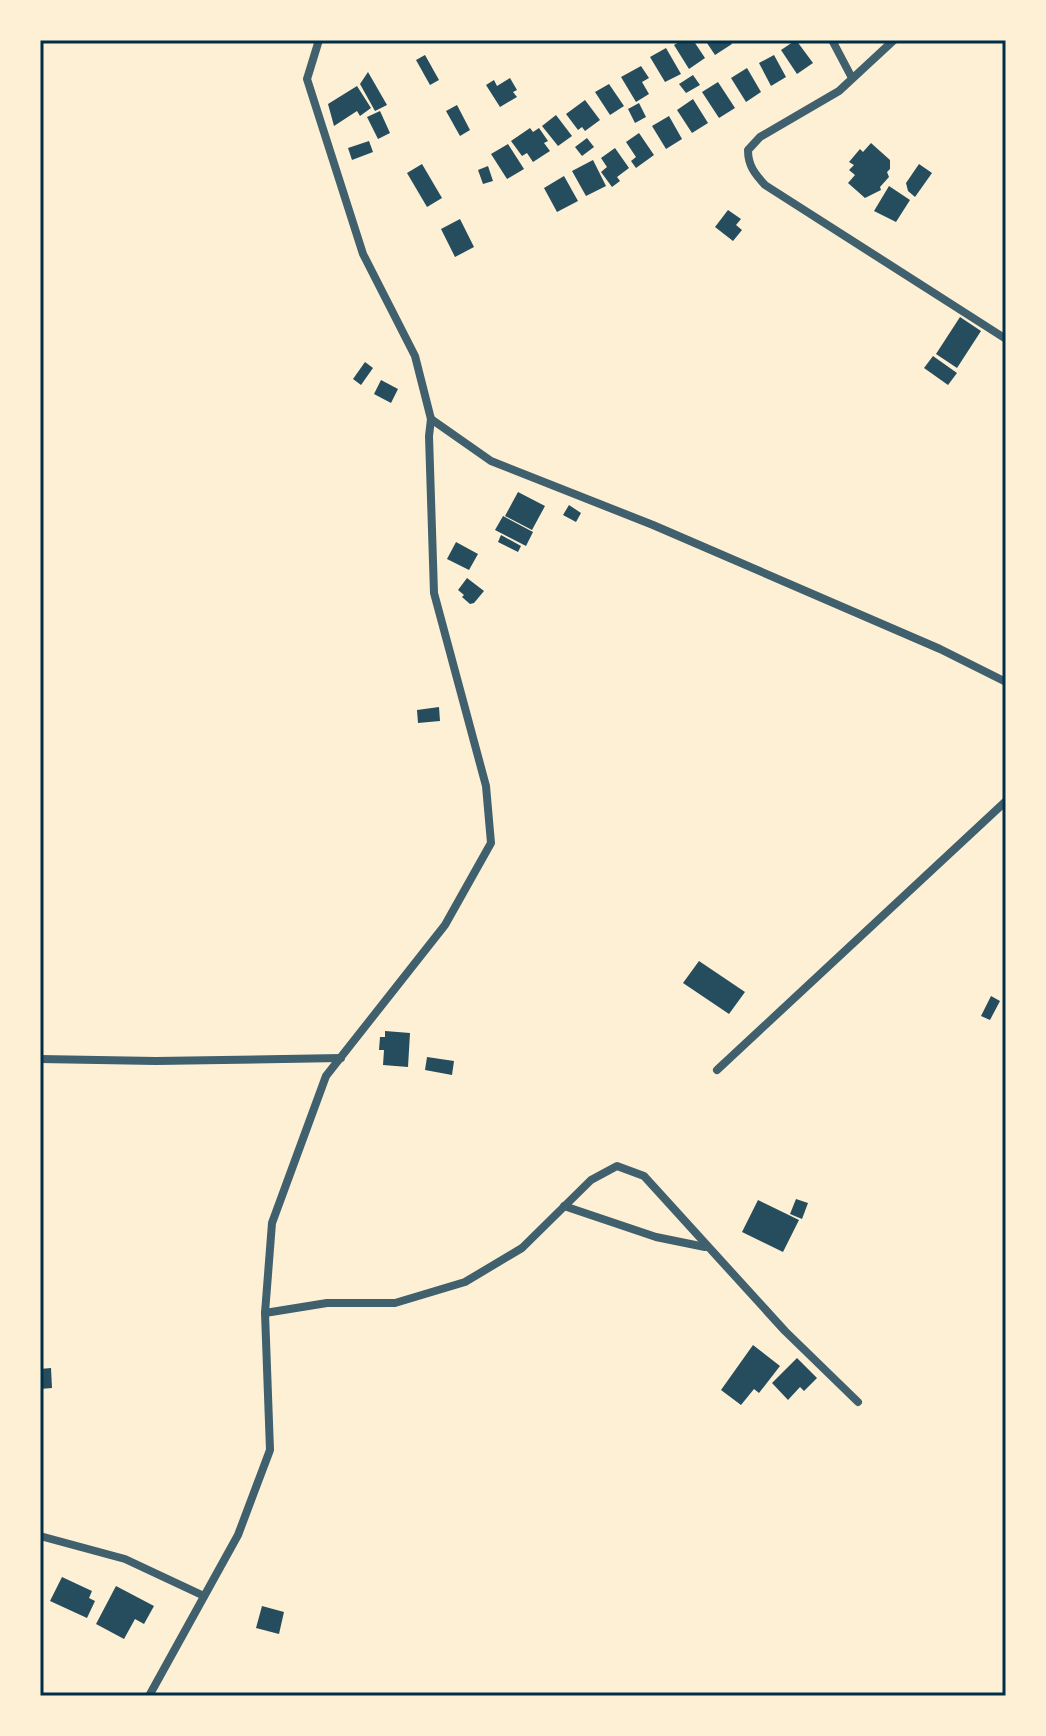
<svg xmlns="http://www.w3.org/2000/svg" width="1046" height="1736" font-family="'Roboto Serif',serif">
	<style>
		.building { fill: #264d5e }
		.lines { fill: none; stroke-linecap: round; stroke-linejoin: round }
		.minor { stroke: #3f606c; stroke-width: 8 }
		.neatline { fill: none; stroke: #003049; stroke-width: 3 }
	</style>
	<rect width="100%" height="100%" fill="#fdf0d5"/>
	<g class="building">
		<path d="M682,40H693L705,58L689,69L674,45Z"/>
		<path d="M705,40H729L732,44L715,55Z"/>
		<path d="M796,40L813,63L797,74L781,50Z"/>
		<path d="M666,48L681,74L665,82L650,57Z"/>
		<path d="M425,55L439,80L430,85L416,60Z"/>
		<path d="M774,55L786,77L771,86L759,63Z"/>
		<path d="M641,66L649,78L642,82L649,94L636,102L621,77Z"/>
		<path d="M747,68L761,92L746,102L731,78Z"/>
		<path d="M368,72L387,105L375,111L360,84Z"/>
		<path d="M693,75L700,85L686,93L679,84Z"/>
		<path d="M510,78L517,90L513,92L517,97L500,107L486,85L494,80L497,86Z"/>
		<path d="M718,82L735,108L719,118L702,92Z"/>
		<path d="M609,84L624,106L610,115L595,92Z"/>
		<path d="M357,86L371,108L360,116L357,111L334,126L328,104Z"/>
		<path d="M693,99L708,123L692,133L677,110Z"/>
		<path d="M585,100L600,120L585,131L582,127L578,130L566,114Z"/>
		<path d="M639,103L646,117L635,123L628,109Z"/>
		<path d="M457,105L470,130L460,136L446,111Z"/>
		<path d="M380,111L390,133L378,139L367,117Z"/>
		<path d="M556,115L572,136L558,146L542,126Z"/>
		<path d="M669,116L682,139L666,149L652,126Z"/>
		<path d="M530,128L533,132L539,128L548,141L544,143L550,151L533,162L527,153L522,156L511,141Z"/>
		<path d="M639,133L654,155L636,168L631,161L636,157L626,142Z"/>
		<path d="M587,138L594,147L582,156L575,147Z"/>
		<path d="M369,141L373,152L352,160L348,148Z"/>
		<path d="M871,143L890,160V169L887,172L889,177L880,187L881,190L865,198L848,183L855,175L849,170L854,165L849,162L860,149L863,152Z"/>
		<path d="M508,144L524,169L507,179L491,154Z"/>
		<path d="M615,148L629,168L617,177L620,181L612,187L601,172L607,167L601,158Z"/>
		<path d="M593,160L606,186L586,196L572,171Z"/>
		<path d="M422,164L442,198L427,207L407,173Z"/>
		<path d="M919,164L932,173L915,197L908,191L906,183Z"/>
		<path d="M488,166L493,181L483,184L478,170Z"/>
		<path d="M564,176L578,201L557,212L544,188Z"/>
		<path d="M889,186L910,200L896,222L874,211Z"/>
		<path d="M728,210L741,219L736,225L742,230L733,241L715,227Z"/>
		<path d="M460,219L474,247L455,257L441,229Z"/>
		<path d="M960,317L981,331L957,368L936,354Z"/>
		<path d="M933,356L957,373L948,385L924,368Z"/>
		<path d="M365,362L373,368L361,385L353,379Z"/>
		<path d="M381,380L398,389L391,403L374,394Z"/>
		<path d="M518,492L545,506L532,530L505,516Z"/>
		<path d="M569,505L581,513L576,522L563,515Z"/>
		<path d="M503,516L533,532L526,546L495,530Z"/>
		<path d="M501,535L521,546L518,552L498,542Z"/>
		<path d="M456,542L478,554L469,570L447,559Z"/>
		<path d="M467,578L484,591L474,603L470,604L462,597L464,595L458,590Z"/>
		<path d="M439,707L440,721L418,723L417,710Z"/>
		<path d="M699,961L745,992L729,1014L683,983Z"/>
		<path d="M991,996L1000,1001L990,1020L981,1016Z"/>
		<path d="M385,1031L410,1033L408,1067L383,1065L384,1050H379L380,1037H385Z"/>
		<path d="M427,1057L454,1061L452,1075L425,1070Z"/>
		<path d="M796,1199L808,1203L802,1219L790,1214Z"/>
		<path d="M758,1200L799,1220L783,1252L742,1232Z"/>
		<path d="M753,1345L780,1366L759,1393L754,1389L741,1405L721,1390Z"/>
		<path d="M797,1358L817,1378L804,1391L800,1387L788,1400L772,1383Z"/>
		<path d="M51,1368L52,1388L40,1389V1369Z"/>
		<path d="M62,1577L92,1591L89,1598L95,1601L87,1618L50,1601Z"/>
		<path d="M116,1586L154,1606L144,1624L135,1619L124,1639L96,1624Z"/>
		<path d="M262,1606L284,1612L279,1634L256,1628Z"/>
	</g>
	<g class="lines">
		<g class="minor">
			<path d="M832,40L852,78"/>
			<path d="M894,40L839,91L760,137L748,150C748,165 754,173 765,185L1006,339"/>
			<path d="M431,419L491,461L653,525L940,649L1006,682"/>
			<path d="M40,1059L156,1061L341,1058"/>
			<path d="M717,1070L1006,801"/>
			<path d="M564,1206L656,1237L705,1247"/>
			<path d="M265,1313L327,1303H395L465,1282L522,1248L591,1180L617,1166L644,1176L785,1331L858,1402"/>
			<path d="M40,1536L125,1559L204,1596"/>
			<path d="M149,1696L238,1535L270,1450L265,1313L272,1223L326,1076L445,925L491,843L486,786L434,593L429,436L431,419L415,356L363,254L307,79L319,40"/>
		</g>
	</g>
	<rect width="1046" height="1736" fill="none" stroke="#fdf0d5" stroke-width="84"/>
	<rect x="42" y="42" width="962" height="1652" class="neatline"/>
</svg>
